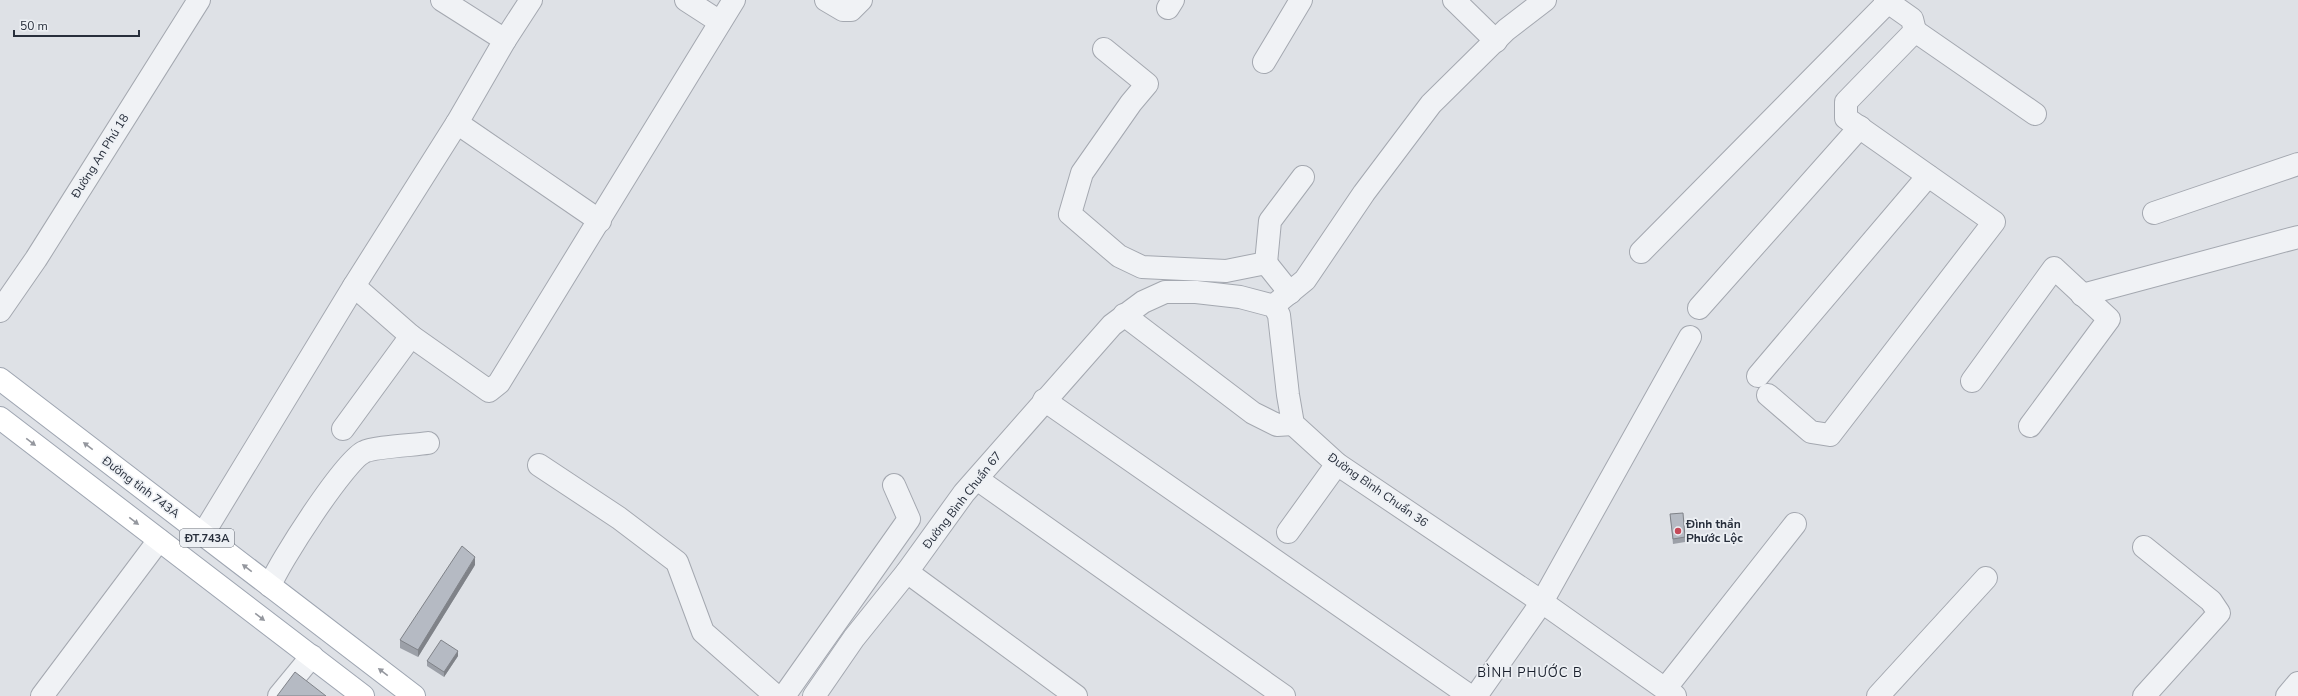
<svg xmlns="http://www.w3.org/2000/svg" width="2298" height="696" font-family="'Nunito Sans',sans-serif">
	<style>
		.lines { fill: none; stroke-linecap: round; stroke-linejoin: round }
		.minor-casing { stroke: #a4a8b0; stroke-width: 24 }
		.major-casing { stroke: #9ea5b1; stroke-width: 24 }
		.minor { stroke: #f0f2f5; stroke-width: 22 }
		.major { stroke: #fff; stroke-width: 22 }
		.wall { fill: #9ca0a8 }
		.shaded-wall { fill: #7f8288 }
		.building { fill: #b5bac3; stroke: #7f8288 }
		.oneway { fill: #94979e }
		.poi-dot { fill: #c54a59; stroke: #edf0f4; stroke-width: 1.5 }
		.labels { text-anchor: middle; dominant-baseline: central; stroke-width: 3.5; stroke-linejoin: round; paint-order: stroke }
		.shield { fill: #edf0f4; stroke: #636973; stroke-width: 1 }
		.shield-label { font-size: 11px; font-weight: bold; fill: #282f3c }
		.street-label { font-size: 12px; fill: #282f3c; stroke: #edf0f4 }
		.poi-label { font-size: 12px; font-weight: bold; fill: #282f3c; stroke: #edf0f4; text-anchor: start }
		.neighbourhood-label { font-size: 13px; letter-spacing: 1px; fill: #1a202d; stroke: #edf0f4 }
	</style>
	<rect width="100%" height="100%" fill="#dee1e6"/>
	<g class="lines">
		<defs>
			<g id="minor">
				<path d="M442,0L505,40"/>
				<path d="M686,0L720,22"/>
				<path d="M826,0L843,10H851L861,0"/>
				<path d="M1454,0L1496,41"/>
				<path d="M1168,8L1173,0"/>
				<path d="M1915,31L2035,114"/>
				<path d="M1104,49L1147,84L1131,103L1082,173L1070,214L1119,256L1142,267L1226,271L1266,263L1290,293"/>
				<path d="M1264,62L1301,0"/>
				<path d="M457,123L600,221"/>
				<path d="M2154,213L2298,164"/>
				<path d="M1641,252L1888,2"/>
				<path d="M1266,263L1270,221L1303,177"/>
				<path d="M354,286L411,336L489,391L499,383L734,0"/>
				<path d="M2082,295L2298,237"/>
				<path d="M1278,302L1305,280L1364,193L1431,104L1506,30L1545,0"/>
				<path d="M1699,308L1860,127"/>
				<path d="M0,311L36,259L199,0"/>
				<path d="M1124,315L1253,413L1277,425L1293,424"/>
				<path d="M1758,376L1928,176"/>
				<path d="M1972,381L2054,268L2109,319L2030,426"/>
				<path d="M1768,395L1811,432L1830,435L1994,222L1846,118V102L1915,31L1912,19L1885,0"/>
				<path d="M1044,400L1470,696"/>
				<path d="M343,429L411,336"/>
				<path d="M539,465L619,518L677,562L703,632L776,696"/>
				<path d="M977,479L1284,696"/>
				<path d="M1288,532L1337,464"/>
				<path d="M203,534L354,286L457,123L505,40L531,0"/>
				<path d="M2144,547L2211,601L2219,613L2144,696"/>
				<path d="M907,572L1076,696"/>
				<path d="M270,586C278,564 345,460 364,452C373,447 415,445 428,443"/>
				<path d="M1665,689L1795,524"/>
				<path d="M42,696L159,540"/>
				<path d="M279,696L312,656"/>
				<path d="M784,696L909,519L894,485"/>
				<path d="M814,696L854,638L907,572L964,493L1112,325L1143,302L1165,292H1196L1240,297L1274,306L1279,315L1288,395L1293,424L1337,464L1542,602L1675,696"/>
				<path d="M1476,696L1542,602L1690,337"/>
				<path d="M1878,696L1986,578"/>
				<path d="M2287,696L2298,683"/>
			</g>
			<g id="major">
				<path d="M0,379L414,696"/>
				<path d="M0,418L363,696"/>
			</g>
		</defs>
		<use href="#minor" class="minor-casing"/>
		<use href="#major" class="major-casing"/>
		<use href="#minor" class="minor"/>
		<use href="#major" class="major"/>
	</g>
	<g class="wall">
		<path d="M1670,514L1685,537V542L1673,544Z"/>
		<path d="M475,565L418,657L400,648V640Z"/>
		<path d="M458,656L444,677L427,666V661Z"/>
	</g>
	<g class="shaded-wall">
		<path d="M475,557V565L418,657V650Z"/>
		<path d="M458,651V656L444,677V672Z"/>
	</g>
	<g class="building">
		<path d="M1683,513L1685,537L1673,539L1670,514Z"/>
		<path d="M462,546L475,557L418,650L400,640Z"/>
		<path d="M441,640L458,651L444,672L427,661Z"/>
		<path d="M295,672L326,696H277Z"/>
	</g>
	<defs><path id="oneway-solid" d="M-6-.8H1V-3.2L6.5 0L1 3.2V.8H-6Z"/></defs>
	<g class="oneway">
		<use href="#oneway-solid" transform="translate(31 442) rotate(37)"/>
		<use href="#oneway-solid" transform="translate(88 446) rotate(-143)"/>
		<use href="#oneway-solid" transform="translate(134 521) rotate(37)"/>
		<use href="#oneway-solid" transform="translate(247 568) rotate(-143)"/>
		<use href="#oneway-solid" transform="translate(260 617) rotate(37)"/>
		<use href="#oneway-solid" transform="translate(383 672) rotate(-143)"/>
	</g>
	<circle class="poi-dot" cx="1678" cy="531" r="4"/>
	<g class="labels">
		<rect class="shield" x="180" y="529" width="54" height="18" rx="3"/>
		<g class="shield-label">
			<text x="207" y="538">ĐT.743A</text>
		</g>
		<g class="street-label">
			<text transform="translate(100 156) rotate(-58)">Đường An Phú 18</text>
			<text transform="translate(141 487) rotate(37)">Đường tỉnh 743A</text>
			<text transform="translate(1378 490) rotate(35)">Đường Bình Chuẩn 36</text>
			<text transform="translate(962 500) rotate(-52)">Đường Bình Chuẩn 67</text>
		</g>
		<g class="poi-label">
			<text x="1686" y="524">Đình thần<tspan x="1686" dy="14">Phước Lộc</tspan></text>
		</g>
		<g class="neighbourhood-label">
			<text x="1530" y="673">BÌNH PHƯỚC B</text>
		</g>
	</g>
	<path d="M14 30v6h125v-6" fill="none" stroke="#282f3c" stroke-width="2"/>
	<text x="20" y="30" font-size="12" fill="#282f3c" stroke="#edf0f4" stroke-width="3" paint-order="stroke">50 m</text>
</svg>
